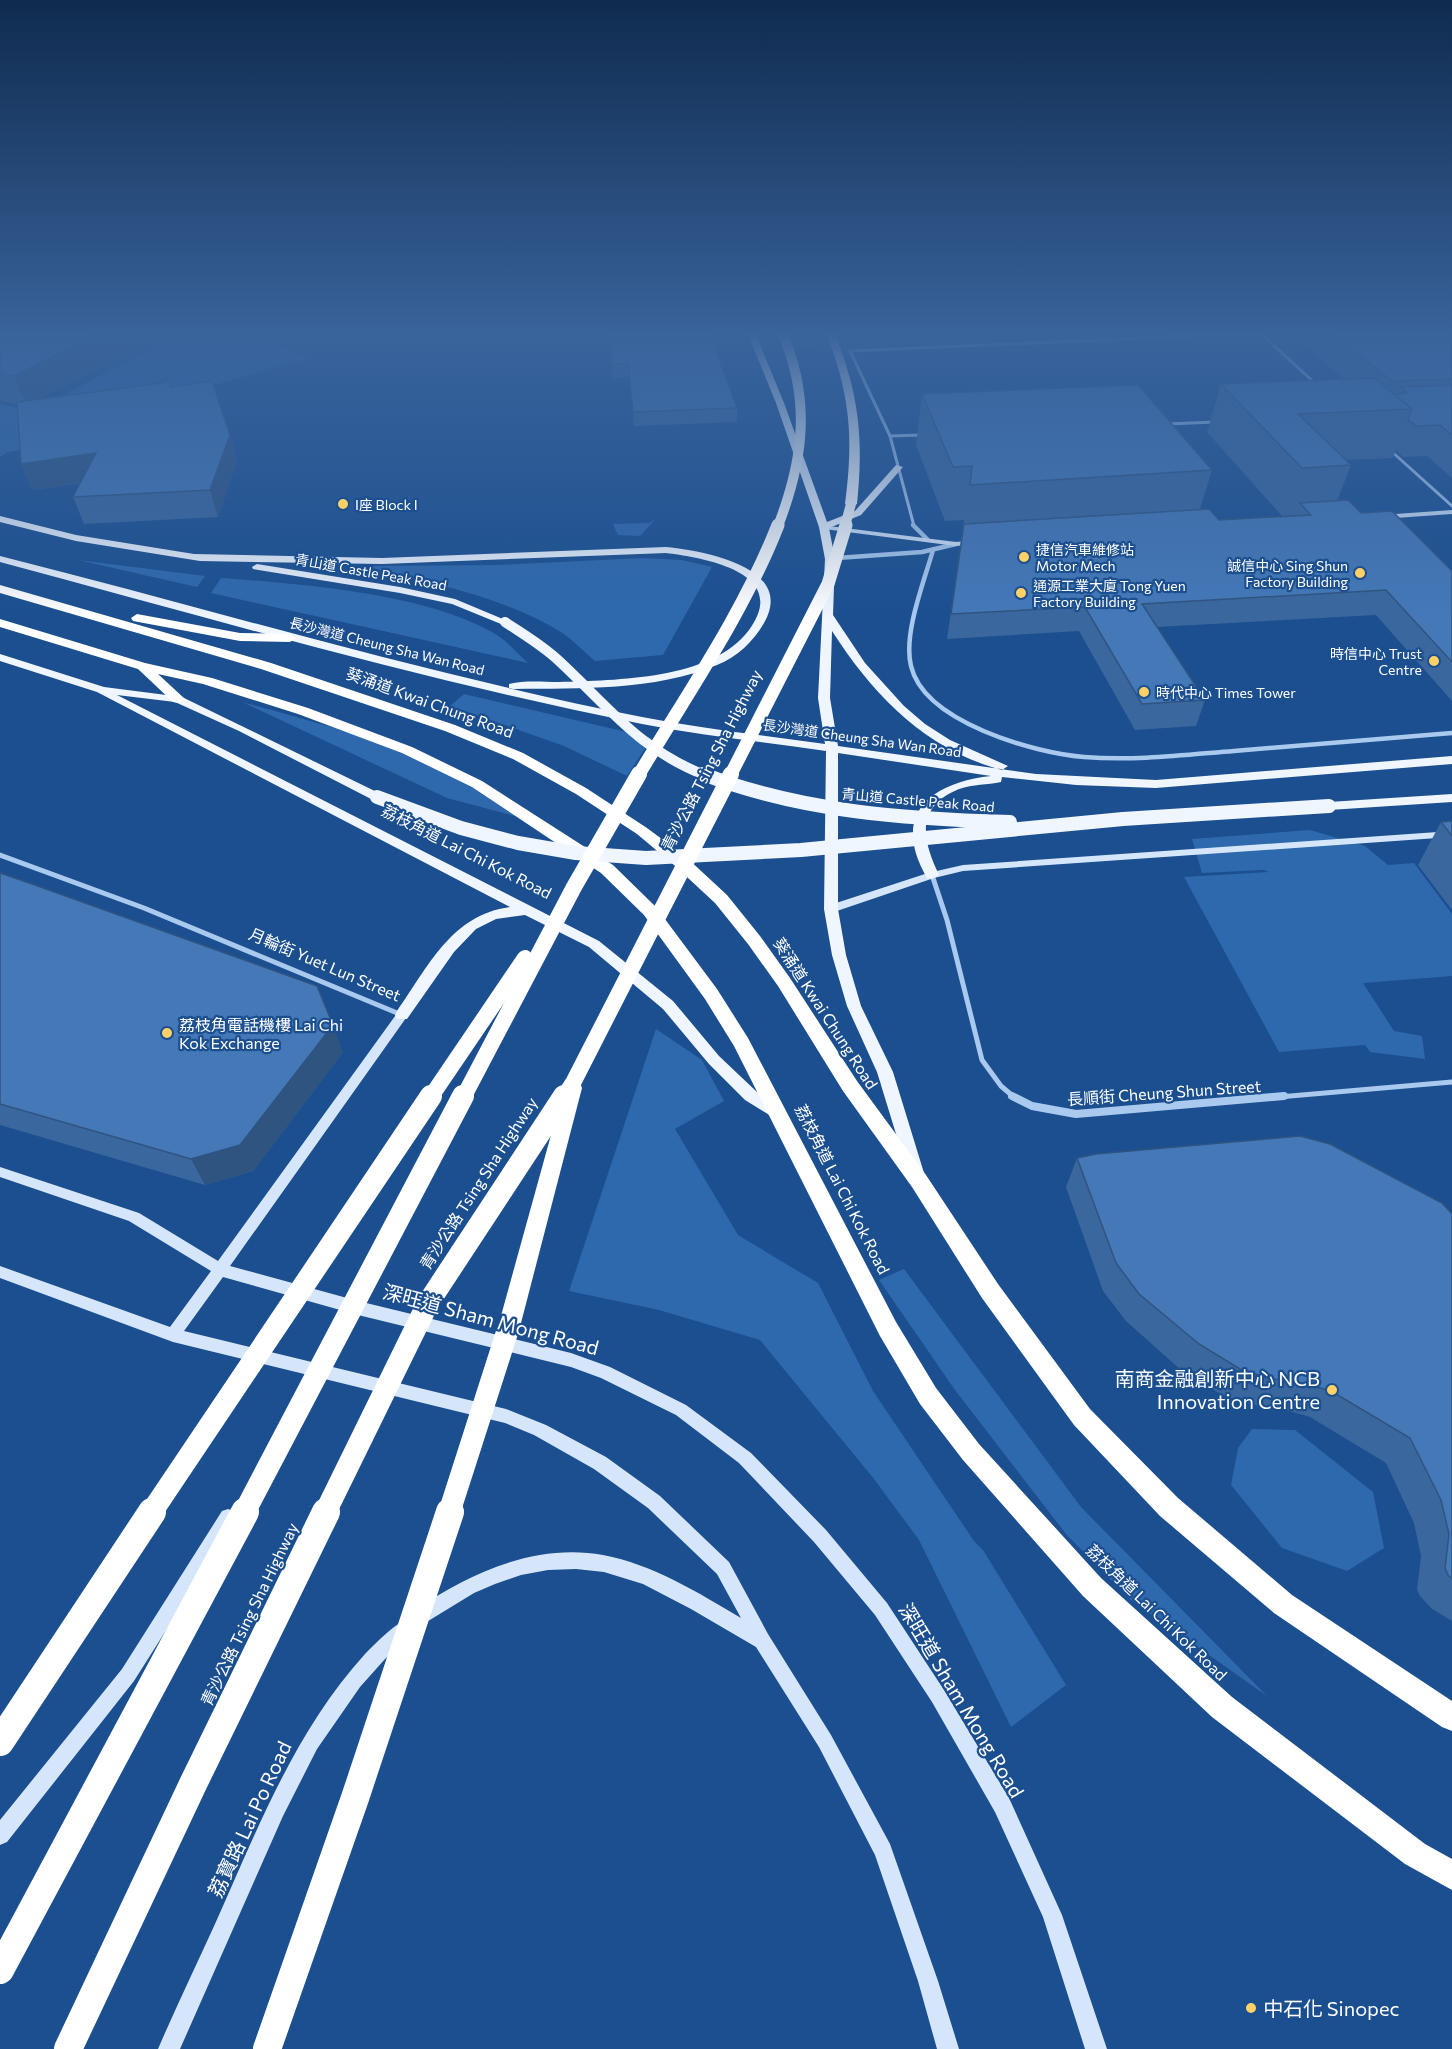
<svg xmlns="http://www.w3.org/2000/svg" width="1452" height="2049" font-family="Commissioner,'Noto Sans TC',sans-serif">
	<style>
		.green { fill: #2e69ad }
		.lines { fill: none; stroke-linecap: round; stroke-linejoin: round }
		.street-far3 { stroke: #a9c9ee; stroke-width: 3 }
		.street-far2 { stroke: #a9c9ee; stroke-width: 4.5 }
		.street-far1 { stroke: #a9c9ee; stroke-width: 5 }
		.street { stroke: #a9c9ee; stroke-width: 8 }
		.secondary { fill: #d6e6fa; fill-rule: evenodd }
		.primary { fill: #f0f6ff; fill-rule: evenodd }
		.highway { fill: #fff; fill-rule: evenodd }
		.primary-bridge-far1 { stroke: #f0f6ff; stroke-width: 10 }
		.primary-bridge { stroke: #f0f6ff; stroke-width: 14 }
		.highway-bridge-far4 { stroke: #fff; stroke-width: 10 }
		.highway-bridge-far3 { stroke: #fff; stroke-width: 13 }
		.highway-bridge-far2 { stroke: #fff; stroke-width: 16 }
		.highway-bridge-far1 { stroke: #fff; stroke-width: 22 }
		.highway-bridge { stroke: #fff; stroke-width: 28 }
		.wall { fill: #3a679d }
		.shaded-wall { fill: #305480 }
		.building { fill: #4478b7; stroke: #305480; stroke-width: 1.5 }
		.poi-dot { fill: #ffd166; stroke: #1b4f8f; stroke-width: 2 }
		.labels { text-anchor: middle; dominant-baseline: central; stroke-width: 4.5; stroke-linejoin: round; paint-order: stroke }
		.far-poi-label { font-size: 14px; fill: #fff; stroke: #1b4f8f; text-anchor: start }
		.far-street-label { font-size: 14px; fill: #fff; stroke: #1b4f8f }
		.street-label { font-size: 16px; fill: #fff; stroke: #1b4f8f }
		.poi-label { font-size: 16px; fill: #fff; stroke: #1b4f8f; text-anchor: start }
		.near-street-label { font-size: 20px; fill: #fff; stroke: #1b4f8f }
		.near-poi-label { font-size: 20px; fill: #fff; stroke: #1b4f8f; text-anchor: end }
	</style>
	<rect width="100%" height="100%" fill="#1b4f8f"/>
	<g class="green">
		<path d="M181,332H342L282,337L268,333L260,337L308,358L184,394L125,399L186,369L105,405L72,440L8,452L0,457V404L26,409L51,402Z"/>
		<path d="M785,332H844L861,343L799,346Z"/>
		<path d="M655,520L640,536L618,535L613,524L649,523Z"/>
		<path d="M643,558L682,560L712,567L663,655L595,661C585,653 575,642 564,634C501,595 435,585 365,566L498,565Z"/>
		<path d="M78,560L205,576L197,587Z"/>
		<path d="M221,578C301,584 428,593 497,635C508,642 518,654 528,663L211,593Z"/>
		<path d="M464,694L652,738L627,776L564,746L450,706Z"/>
		<path d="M242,702C300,718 358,733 413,756C453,773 490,796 526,819L447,798Z"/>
		<path d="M1310,830L1365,846L1388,865L1414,863L1452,914V976L1363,983L1394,1031L1422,1036L1425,1059L1370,1052L1365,1045L1279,1052L1184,877L1269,872L1264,870L1202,873L1192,839Z"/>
		<path d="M656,1029L702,1060L724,1101L675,1129L738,1235L818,1283L873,1391L974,1541L983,1550L1066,1685L1011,1727L919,1540L874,1479L760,1340L659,1310L569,1291Z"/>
		<path d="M904,1269L1081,1507L1267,1696L1131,1600L1066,1534L955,1390L879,1280Z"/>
		<path d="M1252,1429L1295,1430L1373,1492L1384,1548L1347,1571L1282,1548L1231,1485L1238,1448Z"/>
	</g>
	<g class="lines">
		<g class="street-far3">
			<path d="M1260,333L1317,385"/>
			<path d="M1166,424L1216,422"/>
			<path d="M890,436L922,435"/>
			<path d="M1390,450L1452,506"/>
			<path d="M914,526L890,436L850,351L1281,332"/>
		</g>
		<g class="street-far2">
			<path d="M913,525L927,539"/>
			<path d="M933,550C924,582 903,634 911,666C924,722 1034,753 1084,757C1134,761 1184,755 1234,751C1307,745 1379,739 1452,733"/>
			<path d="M837,558L922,552L956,544"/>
		</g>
		<g class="street-far1">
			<path d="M0,855L144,908L402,1015"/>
			<path d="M932,875L947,920L982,1060L1001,1086L1015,1098"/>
			<path d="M1267,1098L1452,1082"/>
		</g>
		<path class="street" d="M1012,1096L1032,1106L1076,1114L1284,1096"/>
		<g class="secondary">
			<path d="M1452,510V514L1381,519L1377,517L1381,515Z"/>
			<path d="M821,525L956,542L977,540L981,542L977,544L956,546L824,529L820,527Z"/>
			<path d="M1452,831V837L963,871L934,878L831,913L826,909L827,906L928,873L963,865Z"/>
			<path d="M402,1011L406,1012L408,1015L406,1018L230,1266L358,1301L571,1353L610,1367L686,1405L751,1453L826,1530L887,1603L944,1690L1009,1798L1062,1915L1107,2049H1085L1043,1917L995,1812L932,1702L875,1615L814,1542L739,1463L676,1415L601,1378L571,1367L358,1315L223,1277L184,1331L506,1409L546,1425L606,1457L660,1496L729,1562L768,1634L831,1735L890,1844L938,1981L959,2049H937L918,1981L875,1855L819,1747L756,1647L691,1609L643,1584L604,1572L576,1569L548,1570L521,1575L495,1584L474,1593L420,1626L414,1623L411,1617L414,1611C469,1573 535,1543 603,1555C652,1564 699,1593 741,1618L717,1574L648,1508L594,1469L534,1435L505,1423L173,1342L0,1278V1266L170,1327L211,1271L129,1221L0,1177V1167L139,1213L218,1261L398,1012Z"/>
			<path d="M228,1509L234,1511L236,1517L234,1523L134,1681L7,1842L0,1845V1820L122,1669L222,1511Z"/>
			<path d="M407,1619L413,1622L416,1628L413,1634L385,1659L360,1687L317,1749L283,1816L180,2049H158C176,2007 196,1966 215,1924C257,1830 295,1731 365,1654C377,1642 392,1626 407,1619Z"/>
		</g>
		<g class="primary">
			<path d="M747,332H755L784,403L827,522L855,511L896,465L903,467L861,515L829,528L835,559L833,615L865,663L904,706L925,724L950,740L1008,766L1002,770C926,750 873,695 832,631L830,698L838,746L1036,774L1156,780L1452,756V764L1156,788L1076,785L1002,777L1001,782C987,785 973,784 959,789C915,807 922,839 939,875L932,879L927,878C891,816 928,783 991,776L838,753V909L846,955L861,1006L893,1072L924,1173L922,1178L916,1180L910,1178L908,1173L877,1072L847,1006L832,955L824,909L826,751C765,742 703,736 642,724C425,681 213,619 0,562V556C214,610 425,674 642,717C702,729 764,735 825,744L818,698L825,559L819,527L776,403Z"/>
			<path d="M0,516L76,535L194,554L382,558L666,547C704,551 796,567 764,623C753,642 737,657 717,665C654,691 580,688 513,689L509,688V684C525,680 543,682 559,682C616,680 712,680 749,630C791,573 706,558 666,553L382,564L200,561L76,541L0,522Z"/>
			<path d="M257,564L400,587L455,599L510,622L505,625L501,624L452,604L400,593L253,569L252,567Z"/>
			<path d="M0,654L104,687L182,697L381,794L383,797L381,800H373L239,731L175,702L117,695L599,941L673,1001L719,1056L757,1092L783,1108L785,1112L783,1116L777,1118L771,1116L745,1100L709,1064L663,1009L589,947L525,915L496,919L476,929L454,952L407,1019H397L395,1015L397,1011C428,967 451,915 510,907L97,692L0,661Z"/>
			<path d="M1452,794V802L1329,810L1323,806L1329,802Z"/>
		</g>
		<g class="highway">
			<path d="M826,332H834C859,392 864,440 857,504L851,507L845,504C854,437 850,395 826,332Z"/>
			<path d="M0,585L271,663L455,725L523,753L586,788L647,828L686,857L727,895L760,936L790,978L857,1081L926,1175L998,1284L1090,1409L1178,1498L1292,1595L1452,1701V1731L1442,1727L1274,1613L1160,1516L1074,1425L982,1298L912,1187L843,1091L778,986L748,944L715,903L674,865L637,834L576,794L513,759L445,731L261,669L0,593Z"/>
			<path d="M137,614L240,633L290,634L296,638L290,642L240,641L133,621L131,618Z"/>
			<path d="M0,619L145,663L212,678L308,708L412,747L482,781L613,865L656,907L717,989L748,1038L896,1322L936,1388L979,1444L1101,1578L1232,1697L1425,1844L1452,1859V1890L1405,1864L1212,1717L1083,1596L963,1460L920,1404L880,1336L734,1046L705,999L644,915L601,873L472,787L402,753L298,714L203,684L158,674L185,699L178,703L173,702L138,669L0,627Z"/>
			<path d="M573,1081L580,1083L582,1088L521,1323L518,1330L510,1333L502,1330L499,1323L564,1088L566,1083Z"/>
		</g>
		<path class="primary-bridge-far1" d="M505,622C523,634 542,645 558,660C609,707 639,750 707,776"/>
		<g class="primary-bridge">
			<path d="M703,774C802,812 905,819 1010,822"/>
			<path d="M377,797L461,828L518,843L576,853L646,858L801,850L1123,819L1329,806"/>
		</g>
		<g class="highway-bridge-far4">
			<path d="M778,526C804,459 811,399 782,332"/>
			<path d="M845,526L851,504"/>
		</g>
		<g class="highway-bridge-far3">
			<path d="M638,776C687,694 743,614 778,525"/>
			<path d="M730,776L828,584L846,525"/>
		</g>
		<g class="highway-bridge-far2">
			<path d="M430,1098L525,958"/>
			<path d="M463,1098L574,887L639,774"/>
			<path d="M563,1098L574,1081L731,774"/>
		</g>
		<g class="highway-bridge-far1">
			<path d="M151,1513L431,1096"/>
			<path d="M244,1513L463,1096"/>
			<path d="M325,1513L428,1303L564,1096"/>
			<path d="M449,1513L510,1323"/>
		</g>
		<g class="highway-bridge">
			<path d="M0,1742L152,1512"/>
			<path d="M0,1970L245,1512"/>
			<path d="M68,2049L193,1784L326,1512"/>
			<path d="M267,2049L355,1798L450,1512"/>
		</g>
	</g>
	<g class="wall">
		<path d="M0,332L40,399L171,387L230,435L237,460L218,517L84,524L73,497L81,483L32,490L21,464L17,404L0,401Z"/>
		<path d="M607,332H709L737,408V422L634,426L629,377L613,378Z"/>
		<path d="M1304,332H1452V478L1427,456L1403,457L1396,450L1393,458L1345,460L1351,465L1337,501L1361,513L1452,571V701L1376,615L1157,627L1205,700L1196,726L1135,730L1079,631L947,639L964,520L945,521L916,445L922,394L1212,470L1200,509L1219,520L1283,517L1207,432L1221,384L1344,379L1301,341Z"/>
		<path d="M1452,821V910L1418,865L1441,822Z"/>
		<path d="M0,873L343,1052L253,1171L205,1185L0,1125Z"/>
		<path d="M1077,1158L1452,1214V1621L1432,1609L1420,1596L1417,1590L1421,1556L1414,1523L1386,1463L1310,1417L1289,1411L1249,1404L1222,1395L1182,1371L1126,1321L1103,1291L1066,1187Z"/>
	</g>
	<g class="shaded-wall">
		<path d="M101,332H166L26,406L14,376Z"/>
		<path d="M230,435L237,460L218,517L210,490Z"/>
		<path d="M96,453L105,479L32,490L21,464Z"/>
		<path d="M333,1025L343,1052L253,1171L205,1185L191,1159Z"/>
	</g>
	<g class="building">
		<path d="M0,332H101L14,376L0,373Z"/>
		<path d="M608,332H709L737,408L633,412L628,364H612Z"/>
		<path d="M1333,332H1452V379L1392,381Z"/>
		<path d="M1374,378L1412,409L1298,414L1351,465L1302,468L1221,384Z"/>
		<path d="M212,381L230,435L210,490L73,497L96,453L21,464L17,402L169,382L171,387Z"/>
		<path d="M1138,385L1212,470L970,485L972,466L953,467L922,394Z"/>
		<path d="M1452,385V435L1440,425L1416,426L1408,419L1412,409L1394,394L1407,393L1401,387Z"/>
		<path d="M1348,500L1361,513L1392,511L1452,571V662L1386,590L1142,604L1205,700L1142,704L1085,607L951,614L964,524L1209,509L1219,520L1311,515L1300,503Z"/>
		<path d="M1452,821V836L1441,822Z"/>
		<path d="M0,873L32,884L317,986L333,1025L240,1145L191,1159L0,1104Z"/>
		<path d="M1300,1136L1330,1144L1442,1203L1452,1214V1579L1448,1575L1445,1568L1449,1534L1441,1500L1410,1438L1331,1391L1310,1385L1268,1378L1240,1369L1199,1344L1139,1294L1116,1263L1077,1158L1096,1154Z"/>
	</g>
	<linearGradient id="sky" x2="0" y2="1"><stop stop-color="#0f2b4f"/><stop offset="0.54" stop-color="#39639b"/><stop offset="1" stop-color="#39639b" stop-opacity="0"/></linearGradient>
	<rect width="1452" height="619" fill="url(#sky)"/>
	<g class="poi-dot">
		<circle cx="343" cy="504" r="6"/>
		<circle cx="1024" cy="557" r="6"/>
		<circle cx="1360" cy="573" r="6"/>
		<circle cx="1021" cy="593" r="6"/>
		<circle cx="1434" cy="661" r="6"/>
		<circle cx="1144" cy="692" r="6"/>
		<circle cx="167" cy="1033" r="6"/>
		<circle cx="1332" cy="1390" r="6"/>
		<circle cx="1251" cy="2008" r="6"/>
	</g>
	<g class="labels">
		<g class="far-poi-label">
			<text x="355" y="504">I座 Block I</text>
			<text x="1036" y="549">捷信汽車維修站<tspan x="1036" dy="16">Motor Mech</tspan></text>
			<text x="1348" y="565" text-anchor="end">誠信中心 Sing Shun<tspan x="1348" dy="16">Factory Building</tspan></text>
			<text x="1033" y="585">通源工業大廈 Tong Yuen<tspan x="1033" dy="16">Factory Building</tspan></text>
			<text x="1422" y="653" text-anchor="end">時信中心 Trust<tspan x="1422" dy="16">Centre</tspan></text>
			<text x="1156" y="692">時代中心 Times Tower</text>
		</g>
		<g class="far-street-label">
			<text transform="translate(371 572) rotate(10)">青山道 Castle Peak Road</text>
			<text transform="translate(387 646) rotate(14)">長沙灣道 Cheung Sha Wan Road</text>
			<text transform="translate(862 738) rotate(8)">長沙灣道 Cheung Sha Wan Road</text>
			<text transform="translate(918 800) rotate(5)">青山道 Castle Peak Road</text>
		</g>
		<g class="street-label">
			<text transform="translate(430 702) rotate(20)">葵涌道 Kwai Chung Road</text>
			<text transform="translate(711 760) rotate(-63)">青沙公路 Tsing Sha Highway</text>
			<text transform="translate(467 851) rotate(27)">荔枝角道 Lai Chi Kok Road</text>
			<text transform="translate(325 964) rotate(23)">月輪街 Yuet Lun Street</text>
			<text transform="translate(826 1013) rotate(57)">葵涌道 Kwai Chung Road</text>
			<text transform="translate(1164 1092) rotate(-4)">長順街 Cheung Shun Street</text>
			<text transform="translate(478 1183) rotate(-57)">青沙公路 Tsing Sha Highway</text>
			<text transform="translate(843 1189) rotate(63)">荔枝角道 Lai Chi Kok Road</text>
			<text transform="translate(1157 1612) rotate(44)">荔枝角道 Lai Chi Kok Road</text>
			<text transform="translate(249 1614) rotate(-64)">青沙公路 Tsing Sha Highway</text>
		</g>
		<g class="poi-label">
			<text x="179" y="1024">荔枝角電話機樓 Lai Chi<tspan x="179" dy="18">Kok Exchange</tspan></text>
		</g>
		<g class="near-street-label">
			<text transform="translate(491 1319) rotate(15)">深旺道 Sham Mong Road</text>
			<text transform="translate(962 1700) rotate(59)">深旺道 Sham Mong Road</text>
			<text transform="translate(249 1819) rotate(-65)">荔寶路 Lai Po Road</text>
		</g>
		<g class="near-poi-label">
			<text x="1320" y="1378">南商金融創新中心 NCB<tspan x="1320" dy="23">Innovation Centre</tspan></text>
			<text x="1263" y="2008" text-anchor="start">中石化 Sinopec</text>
		</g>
	</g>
</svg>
